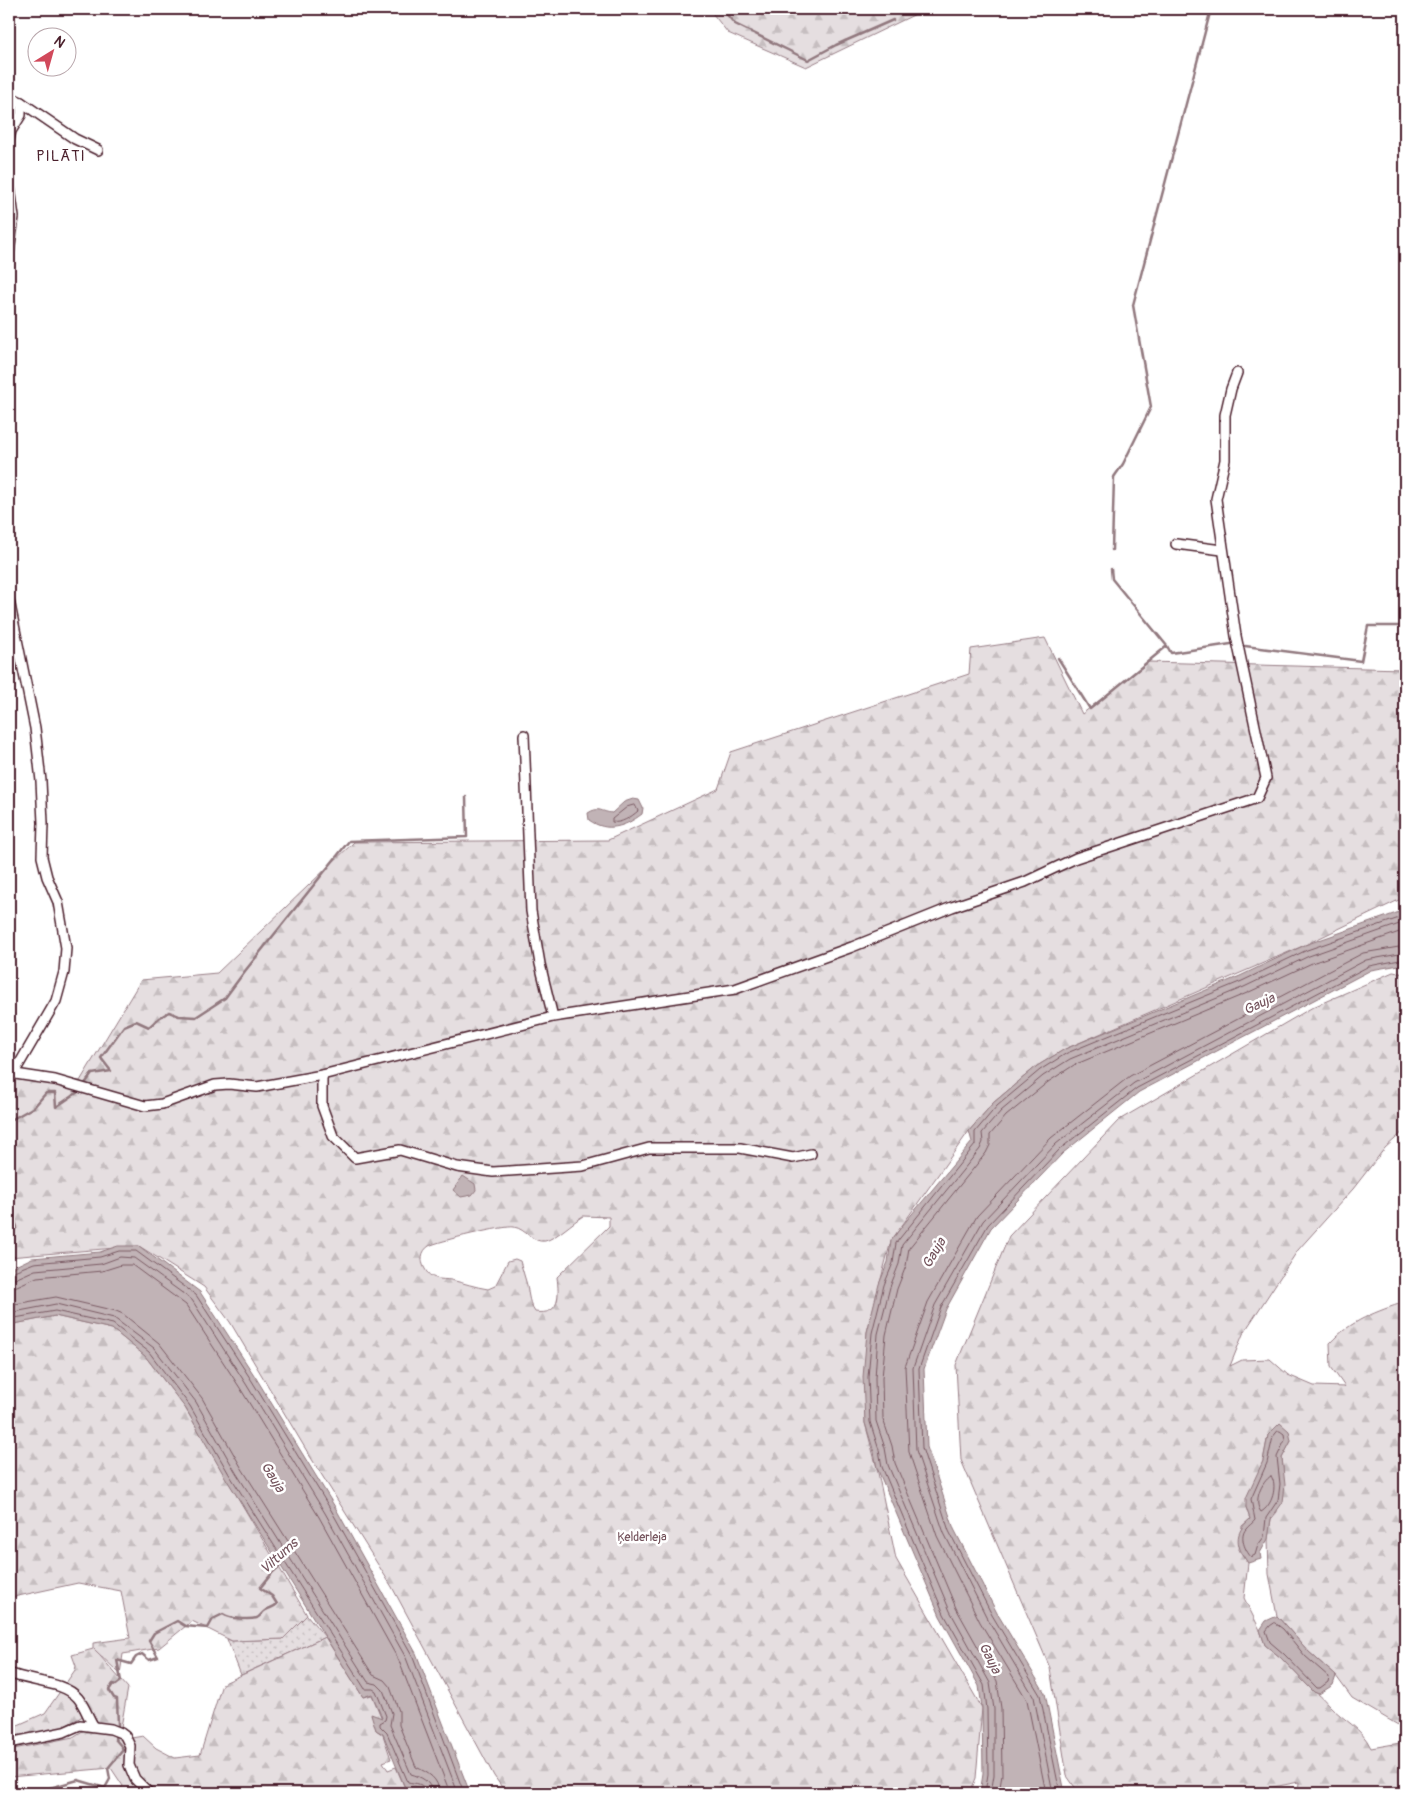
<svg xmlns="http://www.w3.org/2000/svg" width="1414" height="1802" font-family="Pangolin,sans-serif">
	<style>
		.grass { fill: url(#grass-dots); stroke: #987e86 }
		.forest { fill: url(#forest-firs); stroke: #987e86; fill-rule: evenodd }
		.water { fill: #c1b3b6; stroke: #91787e }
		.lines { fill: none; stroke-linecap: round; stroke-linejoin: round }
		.shore { stroke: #7a5a63; stroke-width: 1 }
		.stream { stroke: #91787e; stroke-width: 2.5 }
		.minor-casing { stroke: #4a1f2b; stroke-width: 12 }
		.minor { stroke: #fff; stroke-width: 9 }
		.labels { text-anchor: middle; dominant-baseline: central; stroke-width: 5; stroke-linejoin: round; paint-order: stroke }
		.park-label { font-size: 12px; fill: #714f58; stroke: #fff }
		.water-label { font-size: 14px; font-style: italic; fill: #74535c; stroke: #fff }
		.quarter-label { font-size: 15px; letter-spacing: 1px; fill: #4a1f2b; stroke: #fff }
	</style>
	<defs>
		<pattern id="grass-dots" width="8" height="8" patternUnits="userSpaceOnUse" patternTransform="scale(1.25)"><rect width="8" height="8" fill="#e5dee0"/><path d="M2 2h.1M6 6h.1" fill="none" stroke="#c6bec0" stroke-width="1.8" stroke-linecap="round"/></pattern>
		<pattern id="forest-firs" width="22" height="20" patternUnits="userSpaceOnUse" patternTransform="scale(1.25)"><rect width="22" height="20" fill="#e5dee0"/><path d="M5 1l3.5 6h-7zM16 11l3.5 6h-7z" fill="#c6bec0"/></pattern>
	</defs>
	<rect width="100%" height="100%" fill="#fff"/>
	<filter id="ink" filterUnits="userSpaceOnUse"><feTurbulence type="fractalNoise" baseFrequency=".02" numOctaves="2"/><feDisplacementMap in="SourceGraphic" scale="10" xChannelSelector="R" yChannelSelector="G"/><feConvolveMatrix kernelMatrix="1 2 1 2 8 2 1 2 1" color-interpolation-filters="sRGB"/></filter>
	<g filter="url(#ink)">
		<path class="grass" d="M307,1615L325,1637L241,1675L227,1639L232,1641L283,1639Z"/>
		<g class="forest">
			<path d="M709,9H926L806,67L728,33Z"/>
			<path d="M1045,638L1082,714L1149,662L1402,669L1405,664V897L1305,945L1065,1049L1037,1066L993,1103L969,1131L891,1241L867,1332L865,1423L877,1468L896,1559L982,1708L976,1778L970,1793H506L494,1776L392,1587L308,1453L230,1322L204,1287L139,1246L9,1257V1078L80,1081L141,980L217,973L354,842L608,840L718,789L731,752L969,674L971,649ZM583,1216L609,1217V1226L557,1277C559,1295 561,1316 535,1312C529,1303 529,1296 527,1285C525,1277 522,1269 520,1261L515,1259L508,1261L495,1286L488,1289C475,1287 464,1283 451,1280C446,1279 441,1280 436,1278C431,1277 427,1273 425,1269C420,1261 421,1251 429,1246C438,1241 506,1225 514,1227C526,1229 532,1243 545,1241C555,1239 573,1222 583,1216Z"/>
			<path d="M1393,972L1405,974V1130L1385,1148L1353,1189L1298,1250L1243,1334L1230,1366L1242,1360L1270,1359L1288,1375L1314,1386L1345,1387L1331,1367L1330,1343C1350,1321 1377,1311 1405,1302V1726L1398,1725L1352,1698L1336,1676L1309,1652L1277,1616L1269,1574L1268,1539L1271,1519L1277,1512L1283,1468L1282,1458L1291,1441L1268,1435L1263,1461L1246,1507L1250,1519L1242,1526L1239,1550L1248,1563L1244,1598L1260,1630L1265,1645L1280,1657L1314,1692C1321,1695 1324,1700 1329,1705C1343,1720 1362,1728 1371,1748L1400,1743L1405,1746V1793H1298L1299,1782L1263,1789L1233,1790L1223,1793H1132L1130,1789L1116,1793H1079L1067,1776L1050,1668L961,1460L956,1365L1009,1236L1119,1120L1313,1007Z"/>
			<path d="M55,1316L112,1329L145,1356L184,1406L307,1615L283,1639L232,1641L192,1621L159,1648L123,1654L120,1674L94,1649L128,1688L121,1727L126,1739L143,1736L156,1748L175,1758L200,1755L222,1684L325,1637L363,1697L372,1695L382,1719L372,1715L376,1730L383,1735L391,1759L383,1762L388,1770L396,1767L407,1793H118L123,1786L111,1768L9,1777V1750L73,1737L97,1722L89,1706L79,1711L85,1715L55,1731L9,1741V1729L45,1713L75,1670L76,1666L72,1655L93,1649V1643L130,1638L121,1591L78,1583L9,1598V1325Z"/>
		</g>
		<g class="water">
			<path d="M633,799L639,800L643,808L642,814C625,827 607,833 589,820L588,813C599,806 601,812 612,813L624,802Z"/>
			<path d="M1405,910V964L1371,970L1139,1092L1063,1153L991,1228L946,1309L924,1369L927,1447L954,1529L997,1613L1045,1693L1065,1793H980L983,1774L982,1708L979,1686L940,1616L877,1468L874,1452L865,1423L863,1377L867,1332L879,1284L888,1262L891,1241L902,1226L972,1142L969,1131L993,1103L1037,1066L1065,1049L1240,976L1305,945Z"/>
			<path d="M463,1176L475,1184L476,1190L472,1195L461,1197L453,1190Z"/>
			<path d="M118,1246H139L200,1292L256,1378L335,1507L416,1653L470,1793H423L415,1786L406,1790L383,1734L376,1730L371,1714L382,1718L372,1694L363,1697L225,1477L186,1409L145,1356L112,1329L55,1316L9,1325V1269L32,1258L100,1252Z"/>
			<path d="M1280,1423L1289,1431L1291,1441L1282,1458L1285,1485L1283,1502L1271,1519L1268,1539L1260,1553L1261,1559L1248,1563C1236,1546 1233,1534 1250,1519L1246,1507V1498L1263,1461L1268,1435Z"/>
			<path d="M1277,1616L1309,1652L1336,1676L1333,1685L1319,1694L1314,1692L1280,1657L1265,1645L1260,1630L1266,1621Z"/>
		</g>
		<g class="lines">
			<g class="shore">
				<path d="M635,805L638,811C631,817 621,824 612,822V819L627,807Z"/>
				<path d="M9,1273L34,1263L100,1257L119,1251H136L196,1295L252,1381L331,1510L412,1655L464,1793"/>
				<path d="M9,1279H15L35,1270L101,1264L120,1257L134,1258L192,1300L246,1384L325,1513L406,1658L458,1793"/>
				<path d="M9,1287L17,1286L37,1277L102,1271L121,1265H132L186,1305L240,1388L319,1517L399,1661L450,1793"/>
				<path d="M9,1305L56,1297L116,1311L123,1314L159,1343L202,1398L241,1467L373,1675L384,1680L390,1687L399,1711V1725L416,1767C428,1773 439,1778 439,1793"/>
				<path d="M9,1313L56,1304L114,1318L154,1348L196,1402L235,1471L368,1682L377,1684L383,1690L392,1713L390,1725L411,1774C421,1777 431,1781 432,1793"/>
				<path d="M9,1319L55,1311L113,1324L149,1352L190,1406L229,1474L365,1689H373L376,1691L386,1716L385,1720L380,1723V1726L387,1733L408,1782C415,1784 425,1782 425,1793"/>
				<path d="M1278,1431H1280L1284,1434L1285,1440L1277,1457L1280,1484L1278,1500L1266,1518L1264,1537L1258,1545L1255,1555L1251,1557C1245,1550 1239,1537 1246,1529C1249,1525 1252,1524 1255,1520L1251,1499L1267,1463L1273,1437Z"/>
				<path d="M1271,1476C1278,1486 1272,1506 1261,1512C1253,1502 1261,1482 1271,1476Z"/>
				<path d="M1275,1623L1283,1629L1305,1656L1329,1677L1328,1682L1320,1688H1317L1284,1654L1270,1642L1266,1631L1270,1626Z"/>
				<path d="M985,1793L988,1774L987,1709L984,1685L944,1614L882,1467L879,1450L870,1422L868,1377L872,1333L884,1285L893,1263L896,1243L975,1145V1132L997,1106L1040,1070L1067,1053L1242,981L1307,950L1405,916"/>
				<path d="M991,1793L994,1775V1709L990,1683L950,1611L888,1465L885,1448L876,1421L875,1378L878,1334L890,1287L899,1264L902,1245L980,1149L983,1142L982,1133L1001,1111L1043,1076L1070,1059L1244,987L1309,956L1405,922"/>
				<path d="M999,1793L1002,1775L1001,1708L997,1681L956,1608L895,1463L892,1446L883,1419L882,1378L886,1335L897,1289L906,1266L909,1248L986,1153L990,1145V1135L1006,1116L1048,1082L1074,1065L1247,993L1312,963L1405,930"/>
				<path d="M1046,1793L1027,1700L980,1622L937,1536L909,1452L905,1367L928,1302L977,1216L1051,1138L1130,1076L1363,953L1405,946"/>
				<path d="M1053,1793L1034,1697L987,1618L944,1533L916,1450L913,1368L935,1305L983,1221L1056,1144L1134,1083L1366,960L1405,953"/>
				<path d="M1060,1793L1040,1695L992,1615L949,1531L922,1448L919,1369L941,1307L988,1225L1060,1149L1137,1088L1369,966L1405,959"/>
			</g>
			<g class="stream">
				<path d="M722,9L735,24L808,60L836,45L893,20"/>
				<path d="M1112,550L1114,477L1123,464L1151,407L1133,305L1211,9"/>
				<path d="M1167,646L1171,653L1231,644"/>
				<path d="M1245,646L1361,661L1368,626H1405"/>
				<path d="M1058,658L1090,709L1167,646L1112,579L1111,569"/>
				<path d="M84,1085L92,1074L111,1071L101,1058L124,1026L136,1021L149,1027L159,1018L169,1012L179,1016L196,1017L225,998L245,971L349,841L467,837L466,797"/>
				<path d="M9,1121L34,1107L46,1093H55L56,1107L78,1092"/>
				<path d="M9,1213L14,1219L17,1227L9,1235"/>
				<path d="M49,1793L50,1788L78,1780L105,1788L110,1779L108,1768L123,1750L122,1747L115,1739L118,1725L117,1699L114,1698L109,1690L113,1684L116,1685L121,1681L117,1660L131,1664L136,1657L142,1654L149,1660L158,1657L149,1641L154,1633L177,1621L185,1626L208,1628L213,1619L223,1614C230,1619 248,1620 257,1618C261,1616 262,1612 266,1610C271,1607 273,1608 277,1604L272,1596L260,1588L273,1572L282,1564"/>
			</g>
			<defs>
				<g id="minor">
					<path d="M9,96L21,102V115L11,131L9,140"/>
					<path d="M21,102L75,139L98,150"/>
					<path d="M9,180L14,217L9,253"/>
					<path d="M1176,544L1222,550"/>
					<path d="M9,600L35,728L41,781L43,823L42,857L47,877L58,902L66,948L64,972L56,1001L14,1073"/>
					<path d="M524,735L531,911L540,964L553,1017"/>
					<path d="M9,1073L55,1080L145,1106L162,1104L215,1085L229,1084L257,1087L322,1075V1106L333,1136L355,1158L400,1150L457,1167L493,1172L583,1166L649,1148H740L793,1158L811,1154"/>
					<path d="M322,1075L553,1017L735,989L852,947L952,907L1025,882L1076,858L1257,798L1266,778L1236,636L1216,499L1225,460V415L1231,389L1237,373"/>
					<path d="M9,1673C29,1682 64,1681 78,1698C84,1705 88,1717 93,1725"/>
					<path d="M9,1743L64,1732L80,1725L111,1729L121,1733L125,1736L130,1746L129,1765L135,1779L149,1793"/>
				</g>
			</defs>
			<use href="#minor" class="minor-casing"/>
			<use href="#minor" class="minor"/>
		</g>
	</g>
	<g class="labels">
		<g class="park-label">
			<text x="642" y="1537">Ķelderleja</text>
		</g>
		<g class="water-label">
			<text transform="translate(1259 1004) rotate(-25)">Gauja</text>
			<text transform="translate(934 1253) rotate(-59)">Gauja</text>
			<text transform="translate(273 1477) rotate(59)">Gauja</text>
			<text transform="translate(279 1556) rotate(-42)">Viltums</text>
			<text transform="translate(990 1658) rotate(63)">Gauja</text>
		</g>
		<g class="quarter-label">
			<text x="61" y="156">PILĀTI</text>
		</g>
	</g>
	<rect width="1414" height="1802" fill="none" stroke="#fff" stroke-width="30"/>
	<rect x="15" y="15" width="1384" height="1772" fill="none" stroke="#4a1f2b" stroke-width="2" filter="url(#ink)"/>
	<g transform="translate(52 52) rotate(37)"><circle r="24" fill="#ffffff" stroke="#b7a5aa"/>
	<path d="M0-4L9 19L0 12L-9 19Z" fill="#d1495b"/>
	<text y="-8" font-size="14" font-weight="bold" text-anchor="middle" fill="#4a1f2b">N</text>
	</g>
</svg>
